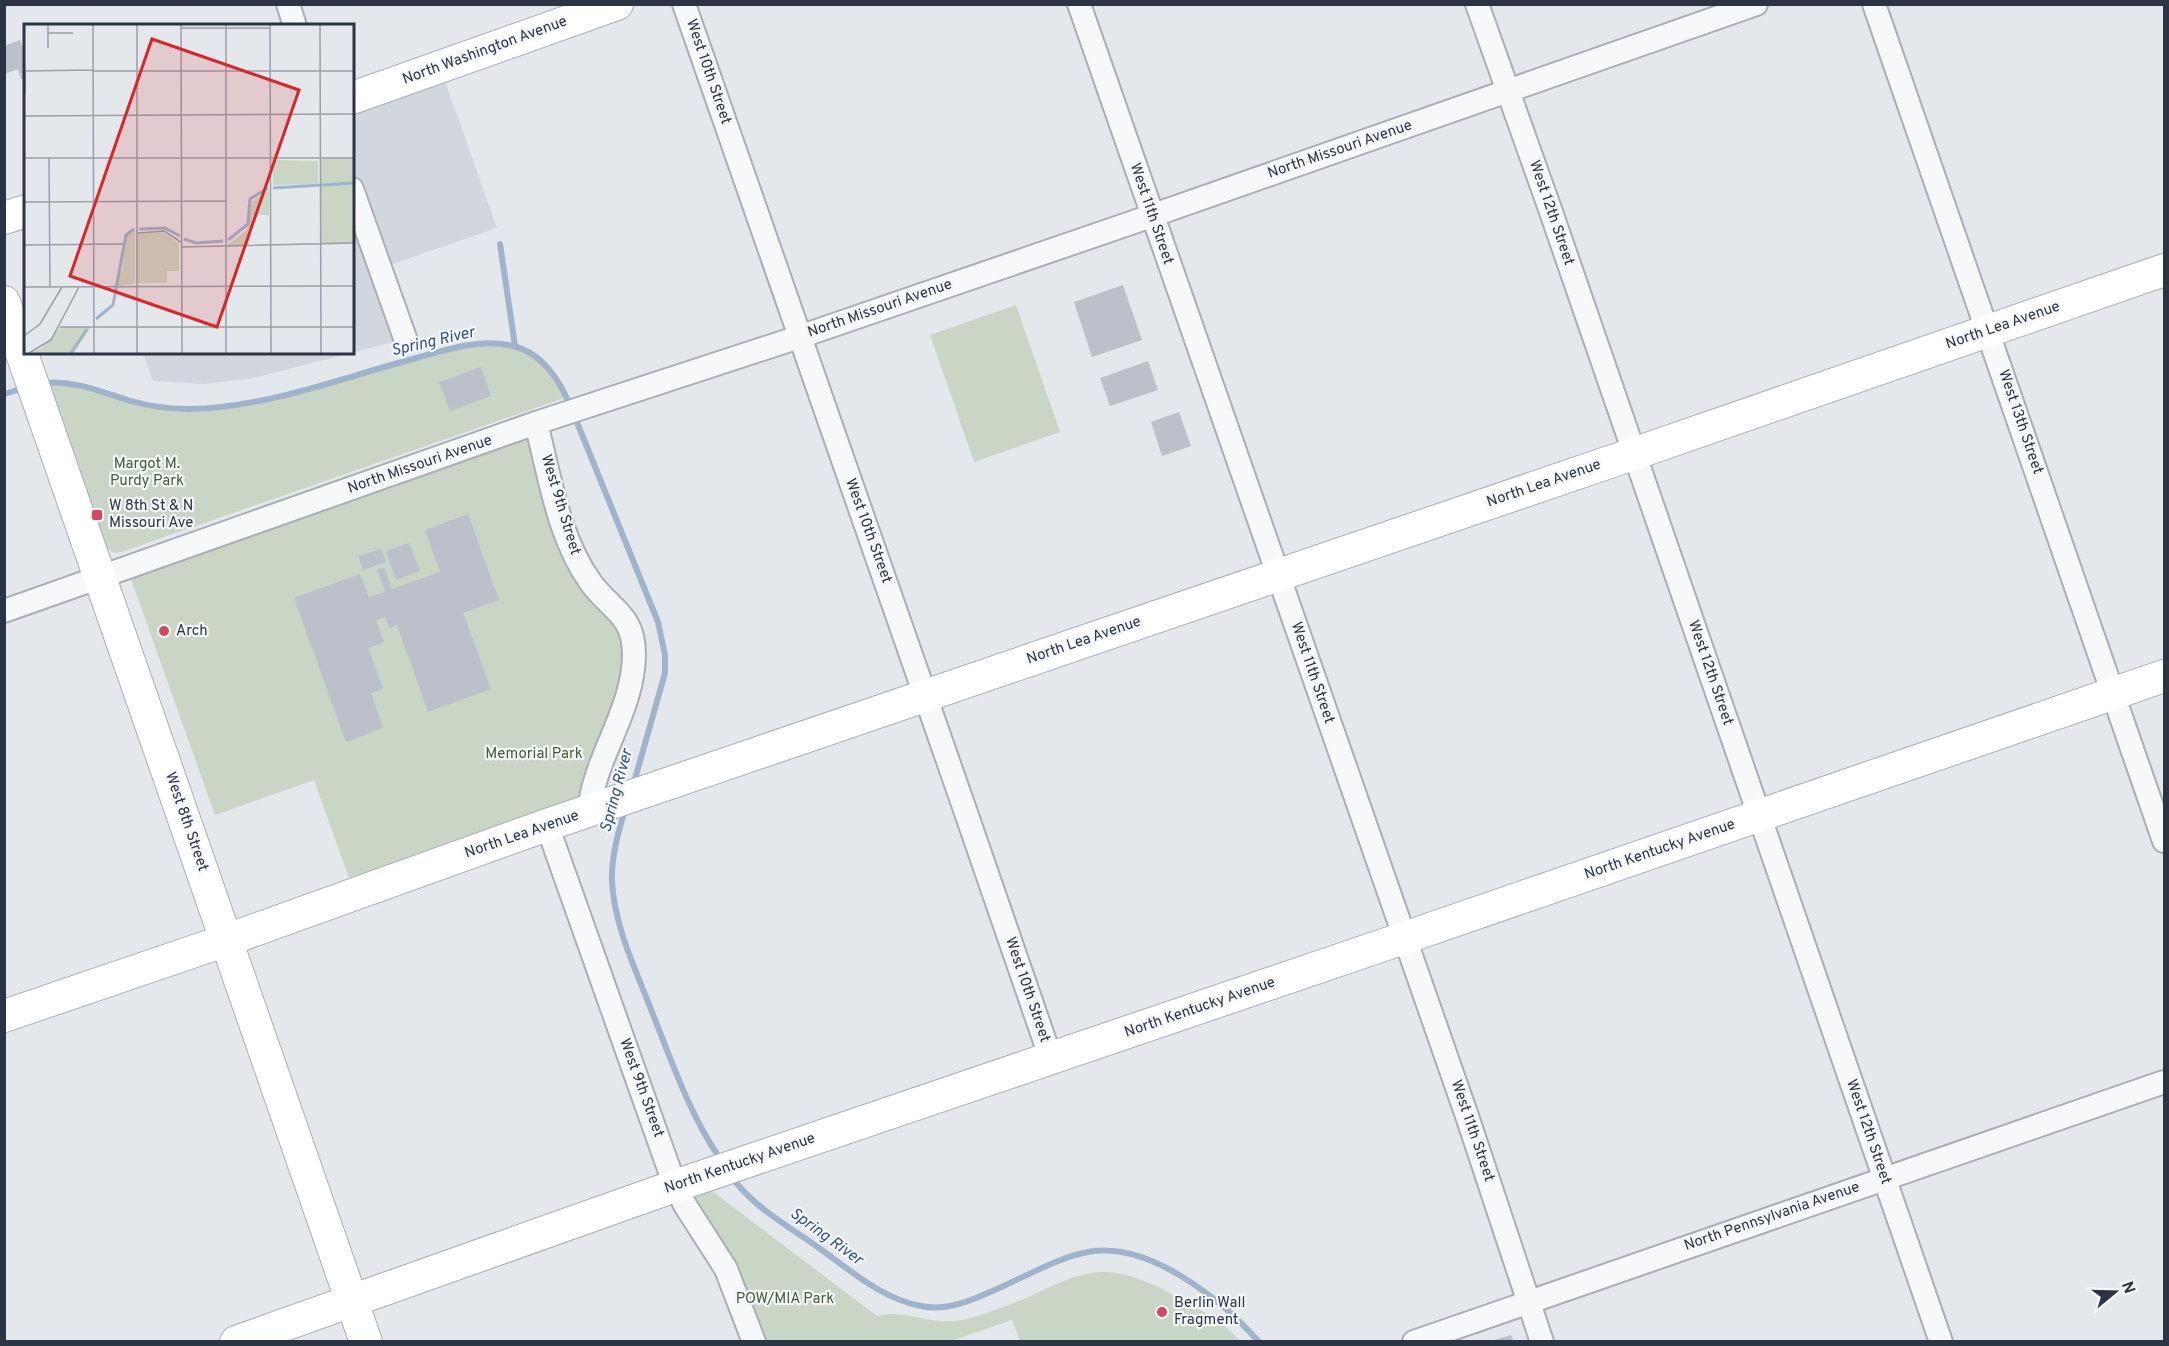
<svg xmlns="http://www.w3.org/2000/svg" width="2169" height="1346" font-family="Overpass,sans-serif">
	<style>
		.built { fill: #d2d6de }
		.green { fill: #c9d6c5 }
		.lines { fill: none; stroke-linecap: round; stroke-linejoin: round }
		.stream { stroke: #9fb4cc; stroke-width: 6 }
		.building { fill: #bbc0ca }
		.street-casing { stroke: #a9aeb7; stroke-width: 26 }
		.secondary-casing { stroke: #a9aeb7; stroke-width: 34 }
		.street { stroke: #f7f8fa; stroke-width: 22 }
		.secondary { stroke: #fff; stroke-width: 32 }
		.poi-dot { fill: #d1495b; stroke: #f4f6f9; stroke-width: 2 }
		.labels { text-anchor: middle; dominant-baseline: central; stroke-width: 4.5; stroke-linejoin: round; paint-order: stroke }
		.street-label { font-size: 15px; fill: #2b3445; stroke: #f4f6f9 }
		.park-label { font-size: 15px; fill: #3f6138; stroke: #f4f6f9 }
		.poi-label { font-size: 15px; fill: #2b3445; stroke: #f4f6f9; text-anchor: start }
		.water-label { font-size: 16px; font-style: italic; fill: #34527a; stroke: #f4f6f9 }
		.inset-river { fill: none; stroke: #9fb4cc; stroke-width: 3 }
		.inset-road { fill: none; stroke: #9a9fa9; stroke-width: 1.5 }
		.view { fill: #d62828; fill-opacity: 0.15; stroke: #d62828; stroke-width: 3 }
		.inset-edge { fill: none; stroke: #2b3445; stroke-width: 3 }
	</style>
	<rect width="100%" height="100%" fill="#e4e7ec"/>
	<path class="built" d="M440,67L497,228L381,268L405,338L382,345L254,378L204,384L153,381L143,353L352,352L353,98Z"/>
	<g class="green">
		<path d="M1016,305L1060,432L974,462L930,335Z"/>
		<path d="M492,343C528,348 553,362 567,397L121,552L113,553L103,544L44,383L82,385L132,401L163,407L201,408L280,396L459,347Z"/>
		<path d="M536,423L564,530L634,637L592,791L576,800L349,878L314,780L215,815L127,568Z"/>
		<path d="M708,1175L712,1191L877,1316C906,1309 931,1326 962,1320C985,1315 1009,1305 1031,1296C1050,1287 1070,1276 1091,1273C1121,1268 1152,1283 1177,1297C1200,1309 1223,1321 1240,1341H1020L1012,1320L951,1341H754L685,1205Z"/>
	</g>
	<g class="lines">
		<g class="stream">
			<path d="M500,244L515,346"/>
			<path d="M43,383C75,380 101,392 131,401C149,406 170,409 189,409C261,408 333,381 402,362C437,353 476,337 513,346C542,353 560,380 570,406"/>
			<path d="M4,394L24,388"/>
			<path d="M574,415L658,622L665,655V673L633,786"/>
			<path d="M625,810C618,832 611,857 612,881C614,925 635,968 650,1007C671,1059 689,1114 721,1160"/>
			<path d="M731,1176C753,1207 788,1226 819,1248C850,1270 882,1299 921,1306C948,1312 975,1299 999,1288C1027,1276 1059,1257 1088,1252C1149,1241 1221,1299 1259,1342"/>
		</g>
	</g>
	<g class="building">
		<path d="M20,40L26,56V78L21,79L18,69L4,74V46Z"/>
		<path d="M1123,285L1142,340L1092,357L1074,302Z"/>
		<path d="M1148,361L1158,390L1110,406L1100,378Z"/>
		<path d="M481,367L491,396L450,411L439,382Z"/>
		<path d="M1179,412L1191,446L1162,456L1151,422Z"/>
		<path d="M468,514L499,600L463,613L491,689L428,712L397,625L390,628L385,617L376,620L384,642L368,648L383,689L371,693L383,728L346,742L294,598L360,574L369,597L385,592L377,570L384,568L392,589L440,572L425,530Z"/>
		<path d="M409,543L420,571L396,580L386,551Z"/>
		<path d="M381,549L386,562L363,570L358,556Z"/>
		<path d="M1511,1335L1514,1342H1491V1341Z"/>
	</g>
	<g class="lines">
		<defs>
			<g id="street">
				<path d="M288,4L295,26"/>
				<path d="M684,4C807,356 930,707 1051,1059"/>
				<path d="M1079,4L1468,1119L1542,1342"/>
				<path d="M1477,4L1550,209L1941,1342"/>
				<path d="M1874,4L2164,841"/>
				<path d="M352,189L405,338"/>
				<path d="M536,423C550,477 558,537 591,583C611,610 634,615 634,654C634,710 594,757 589,812"/>
				<path d="M4,611L536,423L799,337L1128,224L1756,4"/>
				<path d="M547,825L675,1186L685,1205L726,1269L754,1342"/>
				<path d="M1414,1342L2164,1082"/>
			</g>
			<g id="secondary">
				<path d="M352,98L617,4"/>
				<path d="M4,218L26,211"/>
				<path d="M4,302L366,1342"/>
				<path d="M4,1016L227,940L547,825L1633,454L2164,270"/>
				<path d="M236,1342L675,1186L1404,938L2164,676"/>
			</g>
		</defs>
		<use href="#street" class="street-casing"/>
		<use href="#secondary" class="secondary-casing"/>
		<use href="#street" class="street"/>
		<use href="#secondary" class="secondary"/>
	</g>
	<g class="poi-dot">
		<rect x="91" y="509" width="12" height="12" rx="3"/>
		<circle cx="164" cy="631" r="6"/>
		<circle cx="1162" cy="1312" r="6"/>
	</g>
	<g class="labels">
		<g class="street-label">
			<text transform="translate(485 51) rotate(-20)">North Washington Avenue</text>
			<text transform="translate(708 72) rotate(71)">West 10th Street</text>
			<text transform="translate(1340 150) rotate(-19)">North Missouri Avenue</text>
			<text transform="translate(1551 213) rotate(71)">West 12th Street</text>
			<text transform="translate(1151 214) rotate(71)">West 11th Street</text>
			<text transform="translate(880 309) rotate(-19)">North Missouri Avenue</text>
			<text transform="translate(2003 326) rotate(-19)">North Lea Avenue</text>
			<text transform="translate(2020 422) rotate(71)">West 13th Street</text>
			<text transform="translate(420 465) rotate(-19)">North Missouri Avenue</text>
			<text transform="translate(1544 484) rotate(-19)">North Lea Avenue</text>
			<text transform="translate(560 505) rotate(73)">West 9th Street</text>
			<text transform="translate(868 531) rotate(70)">West 10th Street</text>
			<text transform="translate(1084 641) rotate(-19)">North Lea Avenue</text>
			<text transform="translate(1312 673) rotate(71)">West 11th Street</text>
			<text transform="translate(1710 673) rotate(71)">West 12th Street</text>
			<text transform="translate(186 822) rotate(71)">West 8th Street</text>
			<text transform="translate(522 835) rotate(-19)">North Lea Avenue</text>
			<text transform="translate(1660 850) rotate(-19)">North Kentucky Avenue</text>
			<text transform="translate(1027 990) rotate(71)">West 10th Street</text>
			<text transform="translate(1200 1008) rotate(-19)">North Kentucky Avenue</text>
			<text transform="translate(641 1088) rotate(70)">West 9th Street</text>
			<text transform="translate(1472 1131) rotate(71)">West 11th Street</text>
			<text transform="translate(1868 1132) rotate(71)">West 12th Street</text>
			<text transform="translate(740 1164) rotate(-19)">North Kentucky Avenue</text>
			<text transform="translate(1772 1217) rotate(-19)">North Pennsylvania Avenue</text>
		</g>
		<g class="park-label">
			<text x="147" y="464">Margot M.<tspan x="147" dy="17">Purdy Park</tspan></text>
			<text x="534" y="754">Memorial Park</text>
			<text x="785" y="1299">POW/MIA Park</text>
		</g>
		<g class="poi-label">
			<text x="109" y="506">W 8th St &amp; N<tspan x="109" dy="17">Missouri Ave</tspan></text>
			<text x="176" y="631">Arch</text>
			<text x="1174" y="1303">Berlin Wall<tspan x="1174" dy="17">Fragment</tspan></text>
		</g>
		<g class="water-label">
			<text transform="translate(433 342) rotate(-13)">Spring River</text>
			<text transform="translate(617 791) rotate(-75)">Spring River</text>
			<text transform="translate(826 1237) rotate(36)">Spring River</text>
		</g>
	</g>
	<g transform="translate(24 24)">
		<rect width="330" height="330" fill="#e4e7ec"/>
		<path d="M297,134H330V219H297ZM249,136L294,137V160L249,161ZM245,166V191H229L225,220L201,223L223,206L228,178ZM111,205V260L90,262L99,245L102,211ZM137,207L155,219V247H143V259H113V209ZM36,303H67L50,329H5L18,324Z" fill="#c9d6c5"/>
		<path class="inset-river" d="M249,164L330,159M115,205L141,204L156,212M160,215L172,219L199,217M204,216L224,200L226,175L244,164M72,295L89,281L102,211L110,205M47,329L63,305"/>
		<path class="inset-road" d="M24,1V24M69,1L70,329M113,1V329M157,1L158,329M202,1V329M246,1L247,329M296,1L297,329M157,4H246M24,9H49M0,47L69,46M1,47V70M69,47H330M0,92L330,90M0,134H330M25,134L26,263M0,178L202,177M113,209L140,207L157,218M0,221L99,220M157,223L330,219M0,263L330,262M36,303H330M0,312L16,300L38,263M5,329L27,316L55,263"/>
		<path class="view" d="M128,15L275,66L193,303L46,252Z"/>
		<rect width="330" height="330" class="inset-edge"/>
	</g>
	<rect width="2169" height="1346" fill="none" stroke="#2b3445" stroke-width="12"/>
	<g transform="translate(2115 1292) rotate(71)" stroke="#f4f6f9" stroke-width="4.5" paint-order="stroke">
	<path d="M0-4.5L10 22L0 15L-10 22Z" fill="#2b3445"/>
	<text y="-9" font-size="16" font-weight="bold" text-anchor="middle" fill="#2b3445">N</text>
	</g>
</svg>
